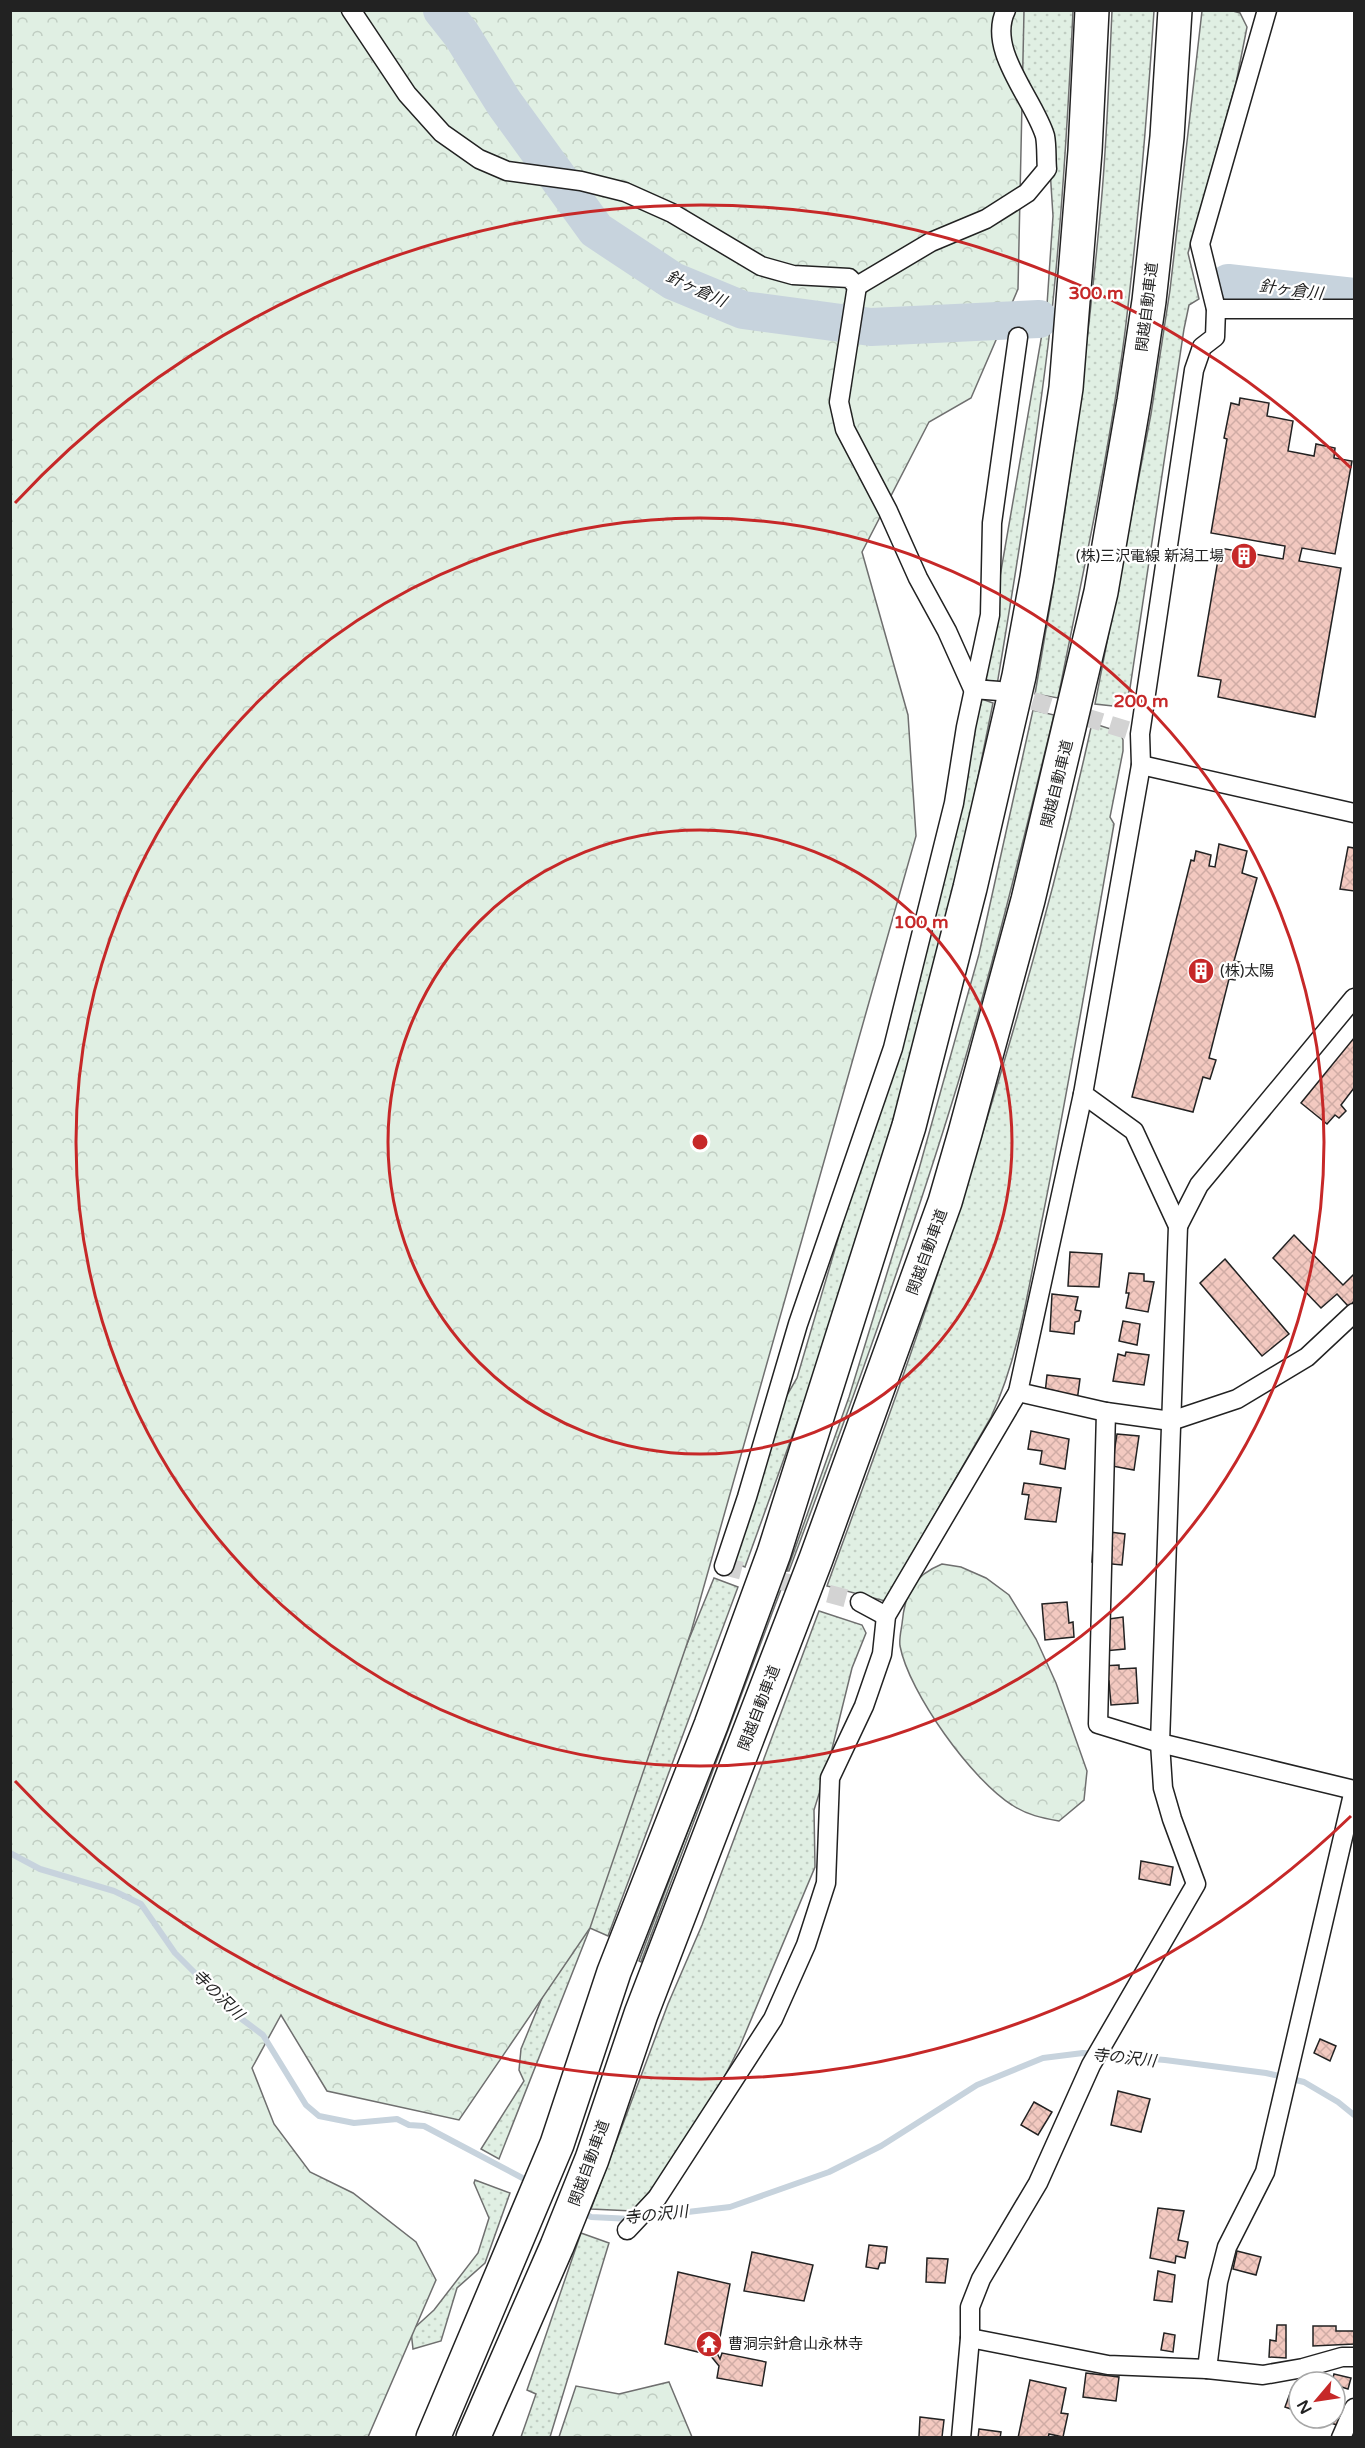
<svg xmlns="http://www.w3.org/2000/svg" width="1365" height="2448" font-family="'Varela Round','Noto Sans JP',sans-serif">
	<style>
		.grass { fill: url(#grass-dots); stroke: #6f6f6f; stroke-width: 1.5 }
		.forest { fill: url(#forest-crowns); stroke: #6f6f6f; stroke-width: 1.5 }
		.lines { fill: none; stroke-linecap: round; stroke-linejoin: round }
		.stream { stroke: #c7d3dd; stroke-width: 6 }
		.river { stroke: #c7d3dd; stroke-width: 38 }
		.building { fill: url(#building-cross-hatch); stroke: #222; stroke-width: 1.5 }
		.street-tunnel { stroke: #d3d3d3; stroke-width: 18; stroke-dasharray: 18 9; stroke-linecap: butt }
		.street-casing { stroke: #222; stroke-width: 21 }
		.highway-casing { stroke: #222; stroke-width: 36 }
		.street { stroke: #fff; stroke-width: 18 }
		.highway { stroke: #fff; stroke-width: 33 }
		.ring { fill: none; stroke: #c62828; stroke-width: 3 }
		.labels { text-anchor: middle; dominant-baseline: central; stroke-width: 4.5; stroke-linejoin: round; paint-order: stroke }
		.street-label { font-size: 15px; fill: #222; stroke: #fff }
		.poi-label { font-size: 15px; fill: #222; stroke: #fff; text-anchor: start }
		.water-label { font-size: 16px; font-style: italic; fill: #222; stroke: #fff }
		.centre { fill: #c62828; stroke: #fff; stroke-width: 3 }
		.ring-label { font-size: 18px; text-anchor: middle; font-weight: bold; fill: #c62828; stroke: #fff; stroke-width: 4.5; stroke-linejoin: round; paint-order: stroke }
	</style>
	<defs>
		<pattern id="grass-dots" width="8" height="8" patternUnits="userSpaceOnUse" patternTransform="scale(1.5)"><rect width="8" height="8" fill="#e0efe3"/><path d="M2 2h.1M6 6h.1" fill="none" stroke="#c0cdc2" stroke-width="1.8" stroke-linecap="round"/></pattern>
		<pattern id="forest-crowns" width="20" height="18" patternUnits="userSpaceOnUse" patternTransform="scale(1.5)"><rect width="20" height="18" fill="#e0efe3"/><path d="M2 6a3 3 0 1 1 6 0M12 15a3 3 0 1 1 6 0" fill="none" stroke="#c0cdc2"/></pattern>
		<pattern id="building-cross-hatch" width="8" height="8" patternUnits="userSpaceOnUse" patternTransform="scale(1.5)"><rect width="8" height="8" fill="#f3c9c0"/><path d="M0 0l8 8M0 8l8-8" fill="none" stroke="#d0aca5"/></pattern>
	</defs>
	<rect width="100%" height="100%" fill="#fff"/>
	<g class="grass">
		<path d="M1023,11H1073C1068,117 1062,223 1050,329C1036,448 1017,566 997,685L979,676L993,617L1047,305L1053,216L1048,138L1020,82Z"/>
		<path d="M1112,11H1154C1147,118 1138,225 1125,332C1109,455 1082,577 1058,698L1035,694C1064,532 1086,369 1101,205C1107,141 1109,75 1112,11Z"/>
		<path d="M1202,11H1233L1240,13L1247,27L1236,83L1188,253L1199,299L1189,305L1184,329L1130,688L1127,698L1113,706L1095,704L1151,414L1170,290Z"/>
		<path d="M979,698L993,703L968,826L925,1010L874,1185L817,1367L745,1567L730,1561L776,1414L797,1378L894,1049Z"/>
		<path d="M1033,710L1054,715C1024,838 994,962 958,1083C908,1248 849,1410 789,1571H787L849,1397L919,1169L979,954Z"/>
		<path d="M1092,723L1120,732L1123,740V751L1110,817L1114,824C1091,955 1069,1085 1043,1215C1029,1283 1020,1355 991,1417L885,1601L827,1586C857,1503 888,1421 916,1338C985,1136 1046,932 1092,723Z"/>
		<path d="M714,1578L738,1587L608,1936L590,1928L499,2159L481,2149L524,2081L519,2070L521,2049Z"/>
		<path d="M781,1583L783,1584L641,1962L639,1961Z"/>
		<path d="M819,1611L862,1625L866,1633L852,1668L828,1765L814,1810L815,1867L740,2046L696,2133L672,2165L633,2211L591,2209L668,2004L702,1925Z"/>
		<path d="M475,2180L510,2193L485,2263L457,2288L441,2341L413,2349L411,2331L434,2310L478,2253L489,2218L474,2183Z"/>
		<path d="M581,2233L609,2243L550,2437H521L536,2394L527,2390Z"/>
	</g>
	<g class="forest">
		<path d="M11,11H1024L1018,289L971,398L929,422L862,552L908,715L916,836L691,1632L590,1928L459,2120L327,2091L281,2015L252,2068L274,2124L310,2172L353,2193L416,2242L436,2280L368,2437L11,2438Z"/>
		<path d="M942,1564L961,1567L986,1578L1009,1595L1036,1639L1056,1683L1087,1771L1084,1800L1059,1821C1042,1818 1027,1815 1012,1805C972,1780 909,1693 900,1646C899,1639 901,1631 902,1624C905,1592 913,1576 942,1564Z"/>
		<path d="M669,2382L692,2437H559L576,2386L619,2394Z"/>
	</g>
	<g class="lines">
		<g class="stream">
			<path d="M10,1853L40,1869L114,1891L141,1904L175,1953L239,2017L263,2035L306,2105L319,2116L354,2123L397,2119L409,2125L424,2126L530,2182"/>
			<path d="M581,2211L591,2217L632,2219"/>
			<path d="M645,2217L730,2207L829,2172L881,2146L977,2085L1043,2058L1083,2053L1165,2060L1266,2073L1304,2082L1338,2102L1354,2115"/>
		</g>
		<g class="river">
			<path d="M442,10L461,34L504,103L596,230L673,281L743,310L871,327L1039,319"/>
			<path d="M1228,283L1354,297"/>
		</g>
	</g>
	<g class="building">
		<path d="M1240,398L1269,403L1267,416L1293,421L1288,451L1314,456L1316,444L1335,448L1334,458L1352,461L1335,554L1302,548L1299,561L1341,568L1315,717L1218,697L1221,680L1198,676L1220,548L1283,559L1285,546L1211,533L1227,439L1224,438L1231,403L1239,405Z"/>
		<path d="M1219,844L1247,851L1242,873L1257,878L1234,961L1240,962L1235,980L1229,979L1209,1058L1216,1060L1210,1079L1203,1077L1193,1112L1132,1097L1191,860L1194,861L1196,851L1211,855L1209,866L1215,867Z"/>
		<path d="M1348,847L1354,848V891L1340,889Z"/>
		<path d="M1354,1038V1088L1341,1105L1346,1111L1339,1118L1335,1115L1327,1124L1301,1103Z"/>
		<path d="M1294,1235L1343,1285L1353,1275L1354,1276V1301L1349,1307L1337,1294L1321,1308L1273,1258Z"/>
		<path d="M1070,1252L1102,1254L1099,1287L1068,1286Z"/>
		<path d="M1225,1259L1289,1334L1262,1356L1200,1283Z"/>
		<path d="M1129,1273L1144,1274V1281L1154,1282L1148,1312L1126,1308L1129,1293H1126Z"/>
		<path d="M1052,1294L1078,1297L1075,1310L1081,1311L1079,1321L1075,1322L1074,1334L1050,1331Z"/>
		<path d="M1123,1321L1140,1324L1137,1345L1119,1341Z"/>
		<path d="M1126,1352L1149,1355L1144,1385L1113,1381L1118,1354L1125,1356Z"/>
		<path d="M1047,1375L1080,1379L1077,1401L1044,1403Z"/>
		<path d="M1031,1431L1069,1439L1065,1469L1040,1464L1042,1451L1028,1449Z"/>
		<path d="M1117,1434L1139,1436L1134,1470L1112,1466Z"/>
		<path d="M1024,1483L1061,1488L1056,1522L1025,1519L1029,1495L1022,1494Z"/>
		<path d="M1094,1530L1125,1534L1122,1565L1092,1562Z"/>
		<path d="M1067,1602L1069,1623L1073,1622L1074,1637L1045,1640L1042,1604Z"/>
		<path d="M1123,1617L1125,1649L1104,1651L1102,1620Z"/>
		<path d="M1119,1665V1669L1136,1668L1138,1703L1111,1705L1109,1681H1104L1102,1666Z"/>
		<path d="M1141,1861L1173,1867L1170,1885L1139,1879Z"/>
		<path d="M1320,2039L1336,2046L1330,2061L1314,2053Z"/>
		<path d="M1118,2091L1150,2099L1141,2132L1111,2125Z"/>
		<path d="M1034,2102L1052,2112L1038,2135L1021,2125Z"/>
		<path d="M1158,2208L1184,2211L1178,2240L1188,2242L1185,2258L1176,2256L1175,2263L1150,2258Z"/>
		<path d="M869,2245L887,2247L885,2263H880L878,2269L866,2267Z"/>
		<path d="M1237,2251L1261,2257L1256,2275L1233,2269Z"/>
		<path d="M752,2252L813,2265L804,2301L744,2291Z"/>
		<path d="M927,2258L948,2259L945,2283L926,2282Z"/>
		<path d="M1158,2271L1175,2275L1172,2302L1154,2300Z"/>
		<path d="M678,2272L730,2284L717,2353L720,2359L722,2353L766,2362L762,2386L717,2378L719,2366L710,2355L665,2344Z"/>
		<path d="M1277,2325H1286V2358L1269,2357L1270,2340L1276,2341Z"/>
		<path d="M1313,2326H1336V2331H1354V2344L1313,2346Z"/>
		<path d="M1164,2333L1175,2335L1173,2352L1161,2350Z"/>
		<path d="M1086,2373L1119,2377L1116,2401L1083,2397Z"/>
		<path d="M1334,2374L1351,2378L1348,2389L1335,2385V2382H1332Z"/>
		<path d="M1030,2380L1066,2388L1061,2413L1068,2414L1063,2437L1049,2434L1048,2438H1018Z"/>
		<path d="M1292,2388L1299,2391V2412L1285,2407Z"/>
		<path d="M1335,2403L1343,2406L1337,2425L1316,2418H1335Z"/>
		<path d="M920,2417L944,2420L942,2437H919Z"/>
		<path d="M979,2429L1001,2432L1000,2438H978Z"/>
	</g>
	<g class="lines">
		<g class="street-tunnel">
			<path d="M1007,693L1140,734"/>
			<path d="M724,1566L860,1602"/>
		</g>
		<defs>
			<g id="street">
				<path d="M351,10L407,94L442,133L479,159L507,171L581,181L625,192L672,213L761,266L793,275L849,278L857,286"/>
				<path d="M857,286L839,402L845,429L888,511L918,578L947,631L973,689L999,691"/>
				<path d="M857,286L931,242L986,219L1027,193L1047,169C1046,159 1047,146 1045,136C1034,99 986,50 1006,10"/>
				<path d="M1216,309H1354"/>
				<path d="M1141,765L1354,813"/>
				<path d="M1083,1094L1018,1392L1106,1412L1171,1421L1237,1399L1307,1357L1354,1313"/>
				<path d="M1178,1226L1199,1185L1354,998"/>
				<path d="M1106,1412L1098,1724L1160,1743L1354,1790"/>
				<path d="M724,1566L747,1497L798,1324L893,1048L954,803L966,727L990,615L992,523L1018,337"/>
				<path d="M860,1602L886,1616"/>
				<path d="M627,2230L657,2198L773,2019L806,1945L826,1883L830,1778L864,1706L882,1654L886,1616L1018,1392"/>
				<path d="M970,2338L1108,2365L1207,2369L1263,2375L1303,2368L1342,2357H1354"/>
				<path d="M1207,2369L1218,2282L1227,2247L1265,2172L1354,1790"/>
				<path d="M961,2438L970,2338V2307L981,2279L1038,2183L1091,2065L1196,1884L1172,1819L1163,1788L1160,1743L1178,1226L1134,1131L1083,1094L1141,765L1140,734L1194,370L1202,347L1215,337L1216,309L1200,244L1267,10"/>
				<path d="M1341,2438L1354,2408"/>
			</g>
			<g id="highway">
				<path d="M433,2438L557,2144L614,1972L711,1725L774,1553L909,1126L970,888L1019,676L1037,578L1066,388L1085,151L1092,10"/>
				<path d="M473,2438L557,2246L592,2159L641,2014L816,1559L945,1202L965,1133L1028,900L1101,592L1134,401L1149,301L1167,137L1175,10"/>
			</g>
		</defs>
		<use href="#street" class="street-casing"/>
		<use href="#highway" class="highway-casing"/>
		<use href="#street" class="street"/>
		<use href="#highway" class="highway"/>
	</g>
	<g class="ring">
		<circle cx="700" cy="1142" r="312"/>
		<circle cx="700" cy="1142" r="624"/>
		<path d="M1351 1816A937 937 0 0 1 15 1781M15 503A937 937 0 0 1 1351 468"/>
	</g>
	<defs>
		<symbol id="building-disc" viewBox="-11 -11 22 22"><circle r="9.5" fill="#c62828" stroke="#fff"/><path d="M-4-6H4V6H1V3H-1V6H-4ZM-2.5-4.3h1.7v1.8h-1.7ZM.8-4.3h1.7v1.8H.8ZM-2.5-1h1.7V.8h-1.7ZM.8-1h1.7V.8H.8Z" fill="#fff"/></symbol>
		<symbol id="temple-disc" viewBox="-11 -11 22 22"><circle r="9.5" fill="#c62828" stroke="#fff"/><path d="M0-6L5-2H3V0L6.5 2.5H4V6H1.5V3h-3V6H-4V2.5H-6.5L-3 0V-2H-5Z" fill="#fff"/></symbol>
	</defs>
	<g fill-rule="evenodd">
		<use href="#building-disc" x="1229" y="541" width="30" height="30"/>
		<use href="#building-disc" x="1186" y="956" width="30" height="30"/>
		<use href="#temple-disc" x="694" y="2329" width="30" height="30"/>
	</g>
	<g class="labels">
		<g class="street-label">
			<text transform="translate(1147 307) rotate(-83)">関越自動車道</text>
			<text transform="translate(1057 784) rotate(-76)">関越自動車道</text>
			<text transform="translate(927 1252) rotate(-70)">関越自動車道</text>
			<text transform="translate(759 1708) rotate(-69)">関越自動車道</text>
			<text transform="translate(589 2163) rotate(-70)">関越自動車道</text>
		</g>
		<g class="poi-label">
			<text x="1224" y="556" text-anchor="end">(株)三沢電線 新潟工場</text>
			<text x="1220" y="971">(株)太陽</text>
			<text x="728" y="2344">曹洞宗針倉山永林寺</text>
		</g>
		<g class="water-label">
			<text transform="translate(696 289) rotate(25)">針ヶ倉川</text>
			<text transform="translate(1291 290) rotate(7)">針ヶ倉川</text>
			<text transform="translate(218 1995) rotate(44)">寺の沢川</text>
			<text transform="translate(1124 2058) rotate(6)">寺の沢川</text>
			<text transform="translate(656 2215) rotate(-6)">寺の沢川</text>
		</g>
	</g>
	<circle cx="700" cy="1142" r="9" class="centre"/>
	<g class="ring-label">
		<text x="1096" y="299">300 m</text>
		<text x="1141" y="707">200 m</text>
		<text x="921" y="928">100 m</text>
	</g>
	<rect width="1365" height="2448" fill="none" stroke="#222222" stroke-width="24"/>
	<g transform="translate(1317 2400) rotate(241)"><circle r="28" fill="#ffffff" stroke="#a7a7a7" stroke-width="1.5"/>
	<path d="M0-4.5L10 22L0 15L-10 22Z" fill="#c62828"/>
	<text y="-9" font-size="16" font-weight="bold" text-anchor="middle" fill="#222222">N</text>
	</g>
</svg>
